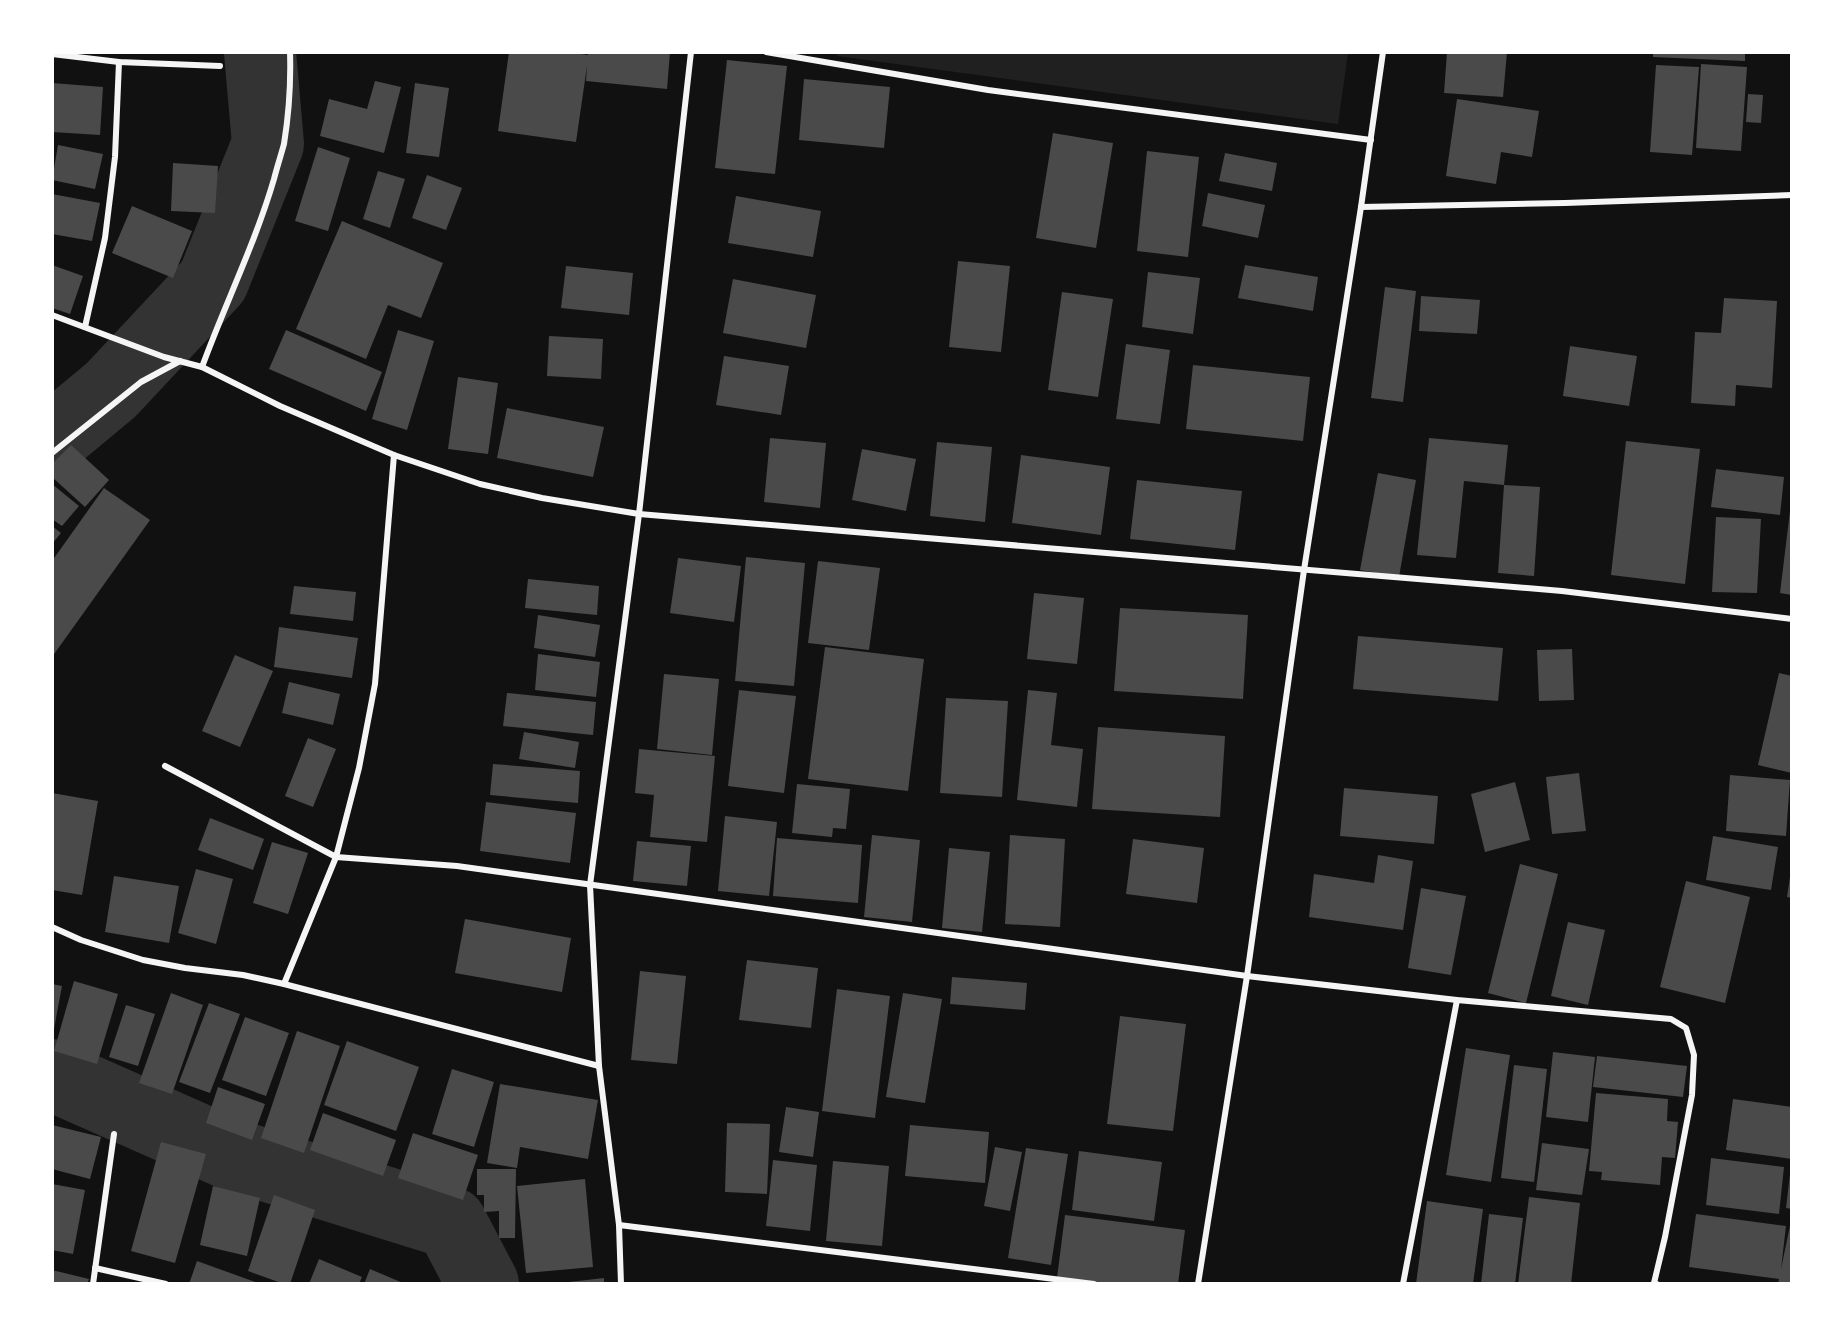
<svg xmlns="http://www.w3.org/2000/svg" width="1844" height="1336" font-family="'Fira Sans Condensed',sans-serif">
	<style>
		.green { fill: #202020 }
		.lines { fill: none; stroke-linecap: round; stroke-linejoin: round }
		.river { stroke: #333; stroke-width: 72 }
		.building { fill: #4a4a4a }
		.minor { stroke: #f5f5f5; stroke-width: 6 }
	</style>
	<rect width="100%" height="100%" fill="#111"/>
	<path class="green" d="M837,53L1347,52L1348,53L1338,124L837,56Z"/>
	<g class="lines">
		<g class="river">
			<path d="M52,439L111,390L213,281L268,144L260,52"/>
			<path d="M52,1075L233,1155L451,1223L483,1284"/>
		</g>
	</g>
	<g class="building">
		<path d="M509,52H568L588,55V52H670L667,89L586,81L587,66L576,142L498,131Z"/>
		<path d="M1447,52H1507L1503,97L1444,93Z"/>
		<path d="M1653,52H1745V61L1653,57Z"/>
		<path d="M727,60L787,66L775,174L715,168Z"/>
		<path d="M1701,64L1747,67L1741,151L1696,148Z"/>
		<path d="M1656,65L1699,67L1692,155L1650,152Z"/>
		<path d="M804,79L890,87L884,148L799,140Z"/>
		<path d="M375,81L401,87L384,153L320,136L329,99L367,109Z"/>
		<path d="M52,83L103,87L100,135L52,132Z"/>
		<path d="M415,83L449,88L439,157L406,153Z"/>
		<path d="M1748,94L1763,95L1761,123L1746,122Z"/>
		<path d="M1457,99L1539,111L1532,157L1501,152L1496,184L1446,176Z"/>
		<path d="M1053,133L1113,143L1096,248L1036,238Z"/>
		<path d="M58,145L103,154L95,189L52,180Z"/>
		<path d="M318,147L350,158L328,231L295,221Z"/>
		<path d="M1147,151L1199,157L1188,257L1137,251Z"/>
		<path d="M1225,153L1277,163L1272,191L1219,181Z"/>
		<path d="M173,163L218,166L215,213L171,211Z"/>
		<path d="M378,171L405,179L390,228L363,219Z"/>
		<path d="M427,175L462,188L446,230L412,218Z"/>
		<path d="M1208,193L1265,205L1258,238L1202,226Z"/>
		<path d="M52,194L100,203L92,241L52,234Z"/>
		<path d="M736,196L821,211L813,257L728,243Z"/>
		<path d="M132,206L192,231L173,278L112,253Z"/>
		<path d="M342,221L443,263L421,318L388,305L366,359L296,329Z"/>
		<path d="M958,261L1010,266L1001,352L949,347Z"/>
		<path d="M52,265L83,276L70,314L52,308Z"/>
		<path d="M1245,265L1318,277L1313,311L1238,298Z"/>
		<path d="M566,266L633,273L629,315L561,308Z"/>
		<path d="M1148,272L1200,278L1193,334L1142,327Z"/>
		<path d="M733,279L816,295L806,348L723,333Z"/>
		<path d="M1385,287L1416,291L1403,402L1371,398Z"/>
		<path d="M1062,292L1113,299L1098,397L1048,390Z"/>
		<path d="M1421,296L1480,300L1477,334L1419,331Z"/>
		<path d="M1724,298L1777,301L1772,388L1736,385L1735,406L1691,403L1695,332L1721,333Z"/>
		<path d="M286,330L382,372L366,411L269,369Z"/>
		<path d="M398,330L434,341L407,430L372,419Z"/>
		<path d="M549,336L603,339L601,379L547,376Z"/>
		<path d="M1126,344L1170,350L1160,424L1116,419Z"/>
		<path d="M1570,346L1637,356L1629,406L1563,396Z"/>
		<path d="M724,356L789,366L781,415L716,405Z"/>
		<path d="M1193,365L1310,377L1303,441L1186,429Z"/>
		<path d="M458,377L498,383L488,454L448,449Z"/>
		<path d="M507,408L604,427L593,477L497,458Z"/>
		<path d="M770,438L826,443L820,508L764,502Z"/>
		<path d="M1429,438L1508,445L1504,485L1464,481L1456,558L1417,555Z"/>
		<path d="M1626,441L1700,449L1685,584L1611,575Z"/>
		<path d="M937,442L992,447L985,522L930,516Z"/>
		<path d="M71,445L109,480L85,507L52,477V464Z"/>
		<path d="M862,449L916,459L906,511L852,500Z"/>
		<path d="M1021,455L1110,467L1101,535L1012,523Z"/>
		<path d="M1716,469L1784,477L1780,515L1711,507Z"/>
		<path d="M1378,473L1416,480L1399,577L1360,570Z"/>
		<path d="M1137,480L1242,491L1235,550L1130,539Z"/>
		<path d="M52,484L79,506L62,526L52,519Z"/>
		<path d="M1504,485L1540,487L1534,576L1498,573Z"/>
		<path d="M104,488L150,520L52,657V561Z"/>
		<path d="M1790,511H1792V595L1780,593Z"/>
		<path d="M1716,517L1761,519L1757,593L1712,592Z"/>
		<path d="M52,526L61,533L52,544Z"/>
		<path d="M746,557L805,563L794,686L735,681Z"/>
		<path d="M678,558L741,566L734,622L670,613Z"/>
		<path d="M818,561L880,568L869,650L808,643Z"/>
		<path d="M528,579L599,586L597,615L525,608Z"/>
		<path d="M294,586L356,592L353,621L290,614Z"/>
		<path d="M1034,593L1084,598L1077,664L1027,659Z"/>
		<path d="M1120,608L1248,615L1243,699L1114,691Z"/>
		<path d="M538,615L600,625L595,657L534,648Z"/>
		<path d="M279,627L358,638L352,678L274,667Z"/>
		<path d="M1358,636L1503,648L1498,701L1353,689Z"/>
		<path d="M825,647L924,659L908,791L808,779Z"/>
		<path d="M1572,649L1574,700L1539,701L1537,650Z"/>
		<path d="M538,654L600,662L596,697L535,690Z"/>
		<path d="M235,655L273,671L240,747L202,731Z"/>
		<path d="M1779,673L1792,676V773L1758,765Z"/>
		<path d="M664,674L719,679L712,755L657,749Z"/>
		<path d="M289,682L340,694L333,725L282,713Z"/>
		<path d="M739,690L796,696L784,793L728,786Z"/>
		<path d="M1028,690L1057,693L1051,745L1083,749L1077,807L1017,800Z"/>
		<path d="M507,693L596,702L593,735L503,726Z"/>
		<path d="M946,698L1008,701L1002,797L940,793Z"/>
		<path d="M1098,727L1225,736L1220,817L1092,809Z"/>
		<path d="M524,732L579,742L575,768L519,759Z"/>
		<path d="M308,738L336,749L313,807L285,796Z"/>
		<path d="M639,749L715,756L707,842L650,837L654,795L635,793Z"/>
		<path d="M493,764L580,771L578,803L490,795Z"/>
		<path d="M1579,773L1586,831L1552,834L1546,777Z"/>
		<path d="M1730,775L1790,780L1786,836L1726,831Z"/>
		<path d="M1515,782L1530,840L1485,852L1471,794Z"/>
		<path d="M797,784L850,789L846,829L833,828L832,837L792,833Z"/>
		<path d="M1344,788L1438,796L1434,844L1340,836Z"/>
		<path d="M52,793L98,801L82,895L52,890Z"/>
		<path d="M486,802L576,813L570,863L480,851Z"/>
		<path d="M725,816L777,822L769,896L718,891Z"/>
		<path d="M210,818L264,839L253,870L198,850Z"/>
		<path d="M872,835L920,840L912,922L864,917Z"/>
		<path d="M1010,835L1065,839L1060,927L1005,924Z"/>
		<path d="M1713,836L1778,847L1771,890L1706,880Z"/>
		<path d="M777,838L862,845L858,903L773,896Z"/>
		<path d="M1133,839L1204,848L1197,903L1126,894Z"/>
		<path d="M637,841L691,846L687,886L633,881Z"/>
		<path d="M272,842L308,853L288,914L253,903Z"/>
		<path d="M949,848L990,852L982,932L942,928Z"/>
		<path d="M1378,855L1413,861L1403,930L1309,917L1314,874L1374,883Z"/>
		<path d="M1520,864L1558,874L1526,1003L1488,993Z"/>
		<path d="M196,869L233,879L216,944L178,933Z"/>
		<path d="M114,876L179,886L169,943L105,932Z"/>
		<path d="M1790,877L1792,878V898L1787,897Z"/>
		<path d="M1686,881L1750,897L1725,1003L1660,987Z"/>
		<path d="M1421,888L1466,896L1451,975L1408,968Z"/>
		<path d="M465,919L571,938L562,992L455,973Z"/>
		<path d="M1568,922L1605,930L1588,1005L1551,996Z"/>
		<path d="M747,960L818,968L811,1028L739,1020Z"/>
		<path d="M640,971L686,976L677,1064L631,1060Z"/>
		<path d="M952,977L1027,983L1025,1010L950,1004Z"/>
		<path d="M74,981L118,994L97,1064L54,1051Z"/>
		<path d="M52,984L62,986L54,1029H52Z"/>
		<path d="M837,989L890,996L875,1118L822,1111Z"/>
		<path d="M171,993L203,1005L172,1094L139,1083Z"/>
		<path d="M903,993L942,999L925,1103L886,1097Z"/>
		<path d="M209,1003L240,1014L210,1093L179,1082Z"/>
		<path d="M126,1005L155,1014L138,1066L109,1057Z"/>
		<path d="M1120,1016L1186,1024L1173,1131L1107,1124Z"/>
		<path d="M245,1017L289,1033L266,1096L222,1080Z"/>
		<path d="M297,1031L340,1046L304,1153L261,1138Z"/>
		<path d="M347,1041L419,1067L396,1131L324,1105Z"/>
		<path d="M1466,1048L1510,1055L1491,1182L1446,1175Z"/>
		<path d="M1553,1052L1595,1057L1588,1122L1546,1117Z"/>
		<path d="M1597,1056L1687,1066L1683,1097L1593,1087Z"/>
		<path d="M1514,1065L1547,1069L1534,1182L1501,1178Z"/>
		<path d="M452,1069L494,1082L474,1147L432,1134Z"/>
		<path d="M500,1084L598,1100L588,1159L520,1147L517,1168L487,1163Z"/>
		<path d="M218,1087L265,1104L252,1140L206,1123Z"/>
		<path d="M1596,1093L1668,1099L1667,1121L1678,1122L1675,1158L1662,1157L1660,1185L1601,1180L1602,1172L1589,1171Z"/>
		<path d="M1733,1099L1792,1107V1159L1726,1150Z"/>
		<path d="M786,1107L819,1112L813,1157L779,1152Z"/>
		<path d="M323,1113L396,1140L383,1176L310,1150Z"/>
		<path d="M727,1123L770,1124L767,1194L725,1192Z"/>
		<path d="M52,1125L101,1137L90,1179L52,1169Z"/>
		<path d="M910,1125L989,1132L985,1183L905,1176Z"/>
		<path d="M413,1133L478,1155L463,1200L398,1178Z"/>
		<path d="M161,1142L206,1154L175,1263L131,1251Z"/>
		<path d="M1542,1143L1589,1149L1582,1195L1536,1190Z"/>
		<path d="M995,1147L1022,1152L1010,1211L984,1206Z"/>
		<path d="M1026,1148L1068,1154L1051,1265L1008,1258Z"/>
		<path d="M1079,1151L1162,1162L1154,1221L1072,1210Z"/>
		<path d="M1711,1158L1784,1167L1779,1214L1706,1205Z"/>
		<path d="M773,1160L817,1165L810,1231L766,1226Z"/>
		<path d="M833,1161L889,1166L882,1246L826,1241Z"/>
		<path d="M477,1169H516L515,1238H499V1211L484,1212V1195H477Z"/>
		<path d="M1790,1174H1792V1209L1786,1208Z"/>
		<path d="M585,1179L593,1267L526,1273L517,1186Z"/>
		<path d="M52,1184L85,1190L73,1254L52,1250Z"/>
		<path d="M213,1186L260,1198L247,1256L200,1245Z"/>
		<path d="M274,1195L315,1210L290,1284H284L248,1271Z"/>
		<path d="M1529,1197L1580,1203L1571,1284H1518Z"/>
		<path d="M1427,1201L1483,1209L1473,1284H1416Z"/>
		<path d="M1489,1214L1523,1218L1515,1284H1481Z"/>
		<path d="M1696,1214L1786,1226L1781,1269L1792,1216V1284H1778L1779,1279L1689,1267Z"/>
		<path d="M1065,1215L1185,1230L1178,1284H1097L1057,1278Z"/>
		<path d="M319,1259L362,1277L359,1284H309Z"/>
		<path d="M197,1261L258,1283V1284H189Z"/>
		<path d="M370,1269L403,1283V1284H364Z"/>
		<path d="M52,1270L89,1279L87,1284H52Z"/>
		<path d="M604,1278V1284H569V1282Z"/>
	</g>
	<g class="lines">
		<g class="minor">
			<path d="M766,52L988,90L1371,140"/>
			<path d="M52,54L119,62L220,66"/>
			<path d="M1361,207L1565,203L1792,195"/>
			<path d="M52,315L164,357L202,367L280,406L394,455"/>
			<path d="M85,327L105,238L115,157L119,62"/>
			<path d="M202,367C225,304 255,244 274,179C277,167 281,155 284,144C289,113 291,83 290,52"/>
			<path d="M52,453L141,382L180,361"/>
			<path d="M165,766L336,857L457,866L1247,976L1457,1000L1671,1019L1686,1028L1694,1055L1692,1095L1665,1237L1654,1283L1657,1284"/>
			<path d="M52,927L81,940L143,960L185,968L243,975L284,984L599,1066"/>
			<path d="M284,984L336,857L359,768L375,684L394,455L480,484L542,498L639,514L1562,591L1792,619"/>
			<path d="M619,1225L1094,1284"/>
			<path d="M95,1268L166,1284"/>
			<path d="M93,1284L114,1134"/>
			<path d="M621,1284L619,1225L599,1066L590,885L639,514L691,52"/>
			<path d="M1198,1284L1247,976L1304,570L1361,207L1383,52"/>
			<path d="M1403,1284L1457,1000"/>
		</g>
	</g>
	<rect width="1844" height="1336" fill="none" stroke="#ffffff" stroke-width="108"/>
</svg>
